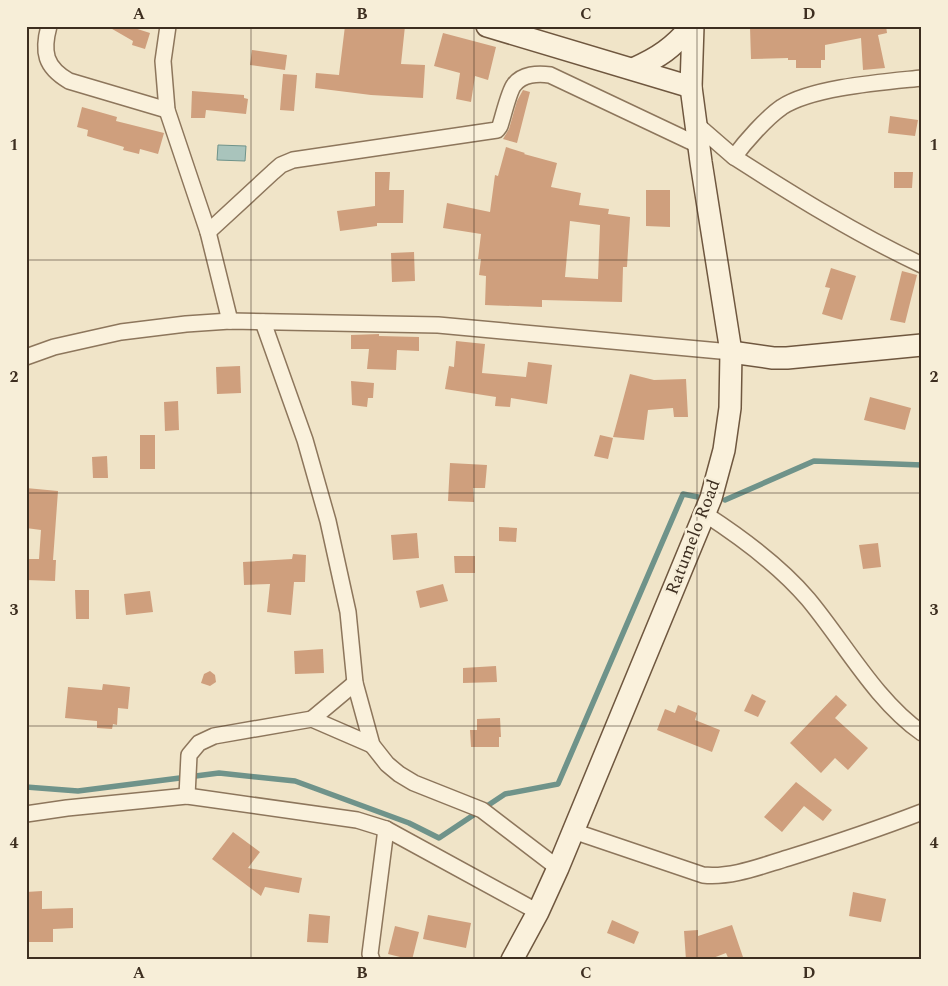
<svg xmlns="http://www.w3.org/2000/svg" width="948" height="986" font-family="Spectral,serif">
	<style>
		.water { fill: #a9c4bc; stroke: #6f938a }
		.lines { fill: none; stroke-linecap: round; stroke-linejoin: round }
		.stream { stroke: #6f938a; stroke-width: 5.5 }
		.building { fill: #cf9f7d; fill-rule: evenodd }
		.street-casing { stroke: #8d765c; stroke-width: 18 }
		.secondary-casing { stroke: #6f573f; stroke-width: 24 }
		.street { stroke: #faf1dc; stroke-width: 15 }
		.secondary { stroke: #faf1dc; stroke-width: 21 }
		.grid { fill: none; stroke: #3d2e20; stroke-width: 1; stroke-opacity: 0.55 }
		.labels { text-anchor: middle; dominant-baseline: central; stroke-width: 5; stroke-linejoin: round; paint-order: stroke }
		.street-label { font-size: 18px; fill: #3d2e20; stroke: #f7eed8 }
		.neatline { fill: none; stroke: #3d2e20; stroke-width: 2 }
		.grid-label { font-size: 16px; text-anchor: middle; font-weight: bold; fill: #3d2e20 }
	</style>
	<rect width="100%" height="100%" fill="#f0e4c8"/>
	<path class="water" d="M218,145L246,146L245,161L217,160Z"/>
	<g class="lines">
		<g class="stream">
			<path d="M725,500L814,461L922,465"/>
			<path d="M26,787L78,791L219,773L295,781L409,823L439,838L505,794L558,784L683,494L698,497"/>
		</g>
	</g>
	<g class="building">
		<path d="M107,26H128L150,33L145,49L132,45L133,41Z"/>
		<path d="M345,26H405L401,64L425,65L423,98L371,95L315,88L316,73L339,75Z"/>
		<path d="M756,26H886L887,33L878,35L885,68L863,70L861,38L825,45V60H821V68H796V60H788V58L751,59L750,27Z"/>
		<path d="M443,33L496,47L488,80L475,76L471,102L456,99L460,73L434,66Z"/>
		<path d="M252,50L287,55L285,70L250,65Z"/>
		<path d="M283,74L297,75L294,111L280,110Z"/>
		<path d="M523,90L530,92L517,143L503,139L509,129L517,101Z"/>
		<path d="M192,91L244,95V98L248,99L246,114L206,110L205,118H191Z"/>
		<path d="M82,107L117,117L116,121L164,133L158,154L140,149L139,154L123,150L124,147L87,136L88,130L77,127Z"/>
		<path d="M890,116L918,120L915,136L888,133Z"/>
		<path d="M506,147L525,153L524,154L557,163L551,187L581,193L579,205L609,209L608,214L630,217L627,267H623L622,302L542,300V307L485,305L486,276L479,275L481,259H478L481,234L443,228L447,203L490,212L495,175L498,176ZM570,221L600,225L598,279L565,277Z"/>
		<path d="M375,172H390L389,190H404L403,223H377V226L340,231L337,211L375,206Z"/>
		<path d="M894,172H913L912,188H894Z"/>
		<path d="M646,190H670V227L646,226Z"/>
		<path d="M414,252L415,281L392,282L391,253Z"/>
		<path d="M831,268L856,276L842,320L822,314L830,288L825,287Z"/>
		<path d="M902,271L917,275L905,323L890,320Z"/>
		<path d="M379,334V336L419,337V351L397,350L396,370L367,369L369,349H351V335Z"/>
		<path d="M456,341L485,344L482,373L526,377L528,362L552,365L547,404L511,398L510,407L495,406L496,397L445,389L449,366L454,367Z"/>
		<path d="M240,366L241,393L217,394L216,367Z"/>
		<path d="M630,374L654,380L686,379L688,417H674L673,408L648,410L644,440L613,437Z"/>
		<path d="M351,381L374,383L373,398H368L367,407L352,405Z"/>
		<path d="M870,397L911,408L905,430L864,420Z"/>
		<path d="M178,401L179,430L165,431L164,402Z"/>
		<rect x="140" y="435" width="15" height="34"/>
		<path d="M600,435L613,438L608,459L594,456Z"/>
		<path d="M107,456L108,478H93L92,457Z"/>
		<path d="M450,463L487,465L485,488H473L474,502L448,501Z"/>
		<path d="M26,488L58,491L53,560H56L55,581L26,580L27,559H39L41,530L26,528Z"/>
		<path d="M499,527L517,528L516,542L499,541Z"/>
		<path d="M417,533L419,558L393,560L391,535Z"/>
		<path d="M878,543L881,567L863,569L859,545Z"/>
		<path d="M293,554L306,555L305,582H294L291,615L267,612L270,584L244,585L243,562L292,559Z"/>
		<path d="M454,556H475V573H455Z"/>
		<path d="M443,584L448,601L420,608L416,591Z"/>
		<path d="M75,590H89V619H76Z"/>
		<path d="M150,591L153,612L126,615L124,594Z"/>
		<path d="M323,649L324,673L295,674L294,651Z"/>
		<path d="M496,666L497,682L463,683V668Z"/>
		<path d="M210,671L215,675L216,682L210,686L201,683L204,674Z"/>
		<path d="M103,684L130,687L128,709L118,708L117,725L113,724L112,729L97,728V721L65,718L68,687L102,690Z"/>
		<path d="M752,694L766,701L758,717L744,711Z"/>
		<path d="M836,695L847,705L835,718L868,748L848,770L835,758L821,773L790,743Z"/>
		<path d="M678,705L697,713L695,720L720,730L712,752L657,730L665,709L675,713Z"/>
		<path d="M500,718L501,737H499V747H471L470,730H477V719Z"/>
		<path d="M796,782L832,810L823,821L804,806L782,832L764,817Z"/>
		<path d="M233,832L260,852L248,868L302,878L299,893L265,887L261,896L212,859Z"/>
		<path d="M42,891V909L73,908V928L53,929V942H29V914L26,915V892Z"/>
		<path d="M853,892L886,899L881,922L849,916Z"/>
		<path d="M309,914L330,916L328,943L307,942Z"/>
		<path d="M428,915L471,923L466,948L423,939Z"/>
		<path d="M612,920L639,932L634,944L607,933Z"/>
		<path d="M732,925L744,960H729L726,953L713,958L686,960L684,931L698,930V936Z"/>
		<path d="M395,926L419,932L412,960L388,954Z"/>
	</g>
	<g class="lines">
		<defs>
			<g id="street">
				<path d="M49,26C42,52 45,67 69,81L167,110"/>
				<path d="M168,26L163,61L167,110L208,232L230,321"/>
				<path d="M696,124L734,157C745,142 766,118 782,107C813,87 884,82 922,78"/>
				<path d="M734,157C795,196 856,234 922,265"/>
				<path d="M208,232L273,172L281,165L293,160L497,130L500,126C503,117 509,91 514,85C522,74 538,73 550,75L698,145"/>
				<path d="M263,322L305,440L328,521L348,612L355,683L372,745L387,764L399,774L414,783L482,810L558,868"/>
				<path d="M26,357L54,347L121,332L186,324L230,321L438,325L731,352"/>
				<path d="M705,514C742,538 779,565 808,599C844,642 875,700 922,733"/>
				<path d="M312,719L355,683"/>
				<path d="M187,796L189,755L199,743L214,736L312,719L372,745"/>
				<path d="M26,814L67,808L187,796L357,820L386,829L538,912"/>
				<path d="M573,831L703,875C732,878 761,866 788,858C833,844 878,829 922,812"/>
				<path d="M372,960L370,954L386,829"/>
			</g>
			<g id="secondary">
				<path d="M487,26L691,87"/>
				<path d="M633,69C660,57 672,48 692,26"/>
				<path d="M731,352L773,358H787L922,345"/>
				<path d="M512,960L538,912L558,868L711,498L724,450L730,408L731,352L701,162L691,87L693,26"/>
			</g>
		</defs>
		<use href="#street" class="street-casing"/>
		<use href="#secondary" class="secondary-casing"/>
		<use href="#street" class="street"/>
		<use href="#secondary" class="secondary"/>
	</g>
	<path class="grid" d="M251,26V960M474,26V960M697,26V960M26,260H922M26,493H922M26,726H922"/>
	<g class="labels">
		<g class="street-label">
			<text transform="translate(693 537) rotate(-69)">Ratumelo Road</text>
		</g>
	</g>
	<rect width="948" height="986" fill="none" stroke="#f7eed8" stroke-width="55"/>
	<rect x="28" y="28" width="892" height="930" class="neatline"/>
	<g class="grid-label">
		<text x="139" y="19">A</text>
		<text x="362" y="19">B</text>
		<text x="586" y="19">C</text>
		<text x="809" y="19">D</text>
		<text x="14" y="150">1</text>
		<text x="934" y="150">1</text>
		<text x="14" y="382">2</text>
		<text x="934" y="382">2</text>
		<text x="14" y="615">3</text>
		<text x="934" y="615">3</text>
		<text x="14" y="848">4</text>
		<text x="934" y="848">4</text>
		<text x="139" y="978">A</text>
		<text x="362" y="978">B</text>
		<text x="586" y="978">C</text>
		<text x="809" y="978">D</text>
	</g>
</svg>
